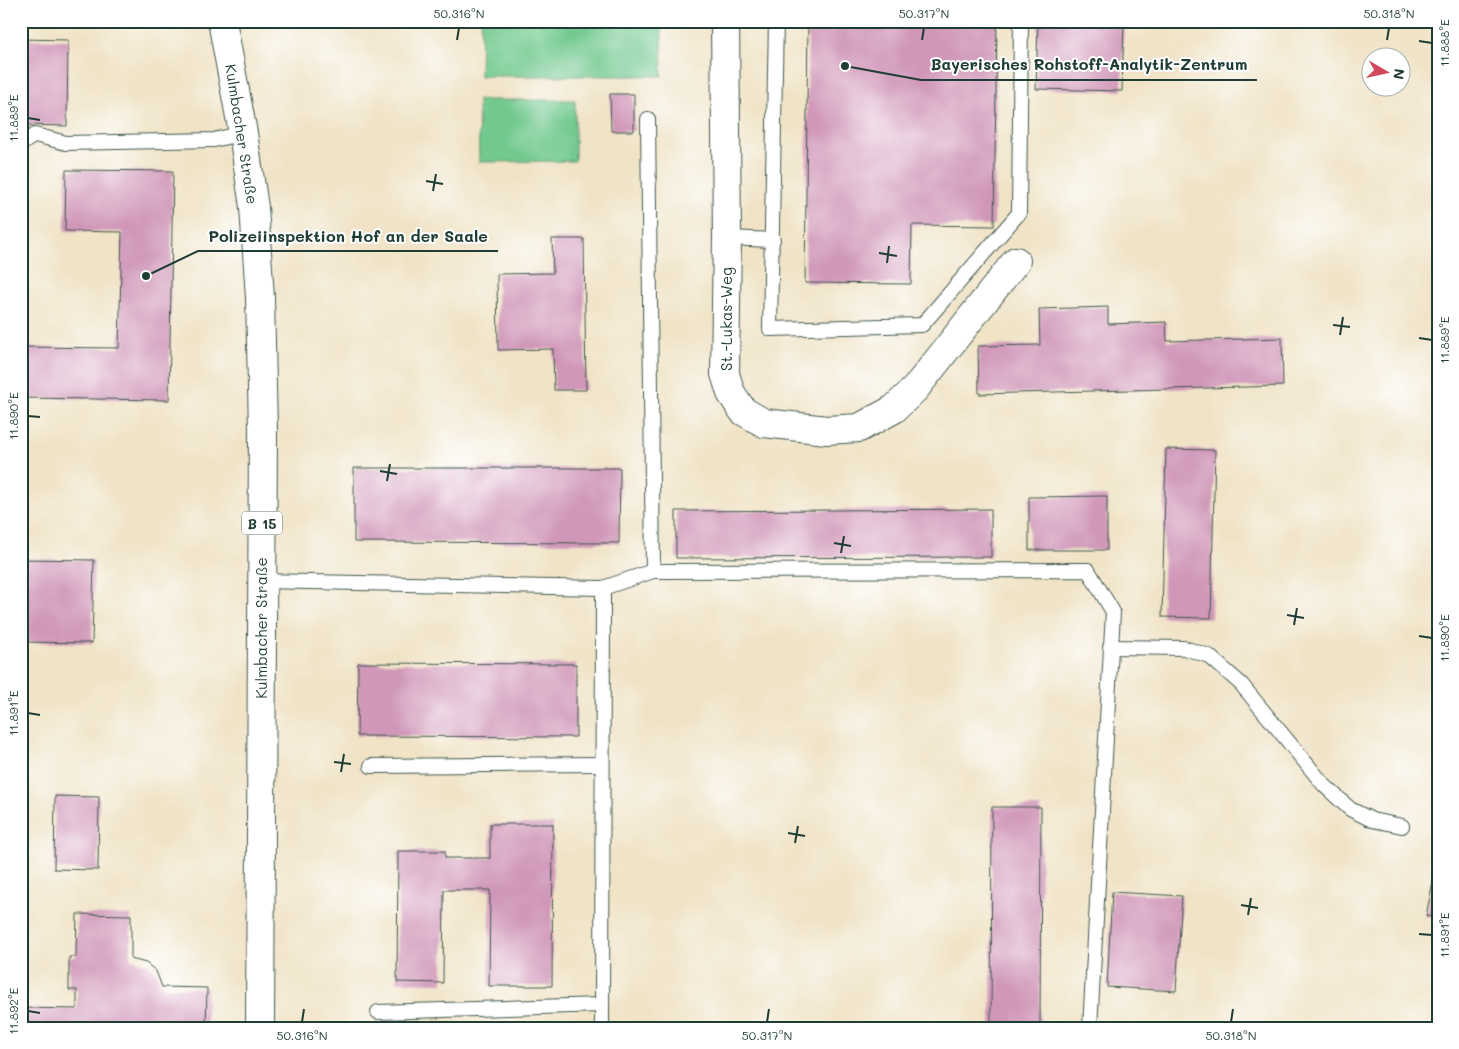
<svg xmlns="http://www.w3.org/2000/svg" width="1459" height="1049" font-family="Mali,sans-serif">
	<style>
		.pitch { fill: #72c98f; stroke: #488362 }
		.building { fill: #d097b9 }
		.lines { fill: none; stroke-linecap: round; stroke-linejoin: round }
		.service-casing { stroke: #3e564a; stroke-width: 16 }
		.minor-casing { stroke: #3e564a; stroke-width: 30 }
		.primary-casing { stroke: #3e564a; stroke-width: 30 }
		.service { stroke: #fff; stroke-width: 14 }
		.minor { stroke: #fff; stroke-width: 28 }
		.primary { stroke: #fff; stroke-width: 28 }
		.ticks { fill: none; stroke: #1f3d34; stroke-width: 2 }
		.labels { text-anchor: middle; dominant-baseline: central; stroke-width: 4; stroke-linejoin: round; paint-order: stroke }
		.shield { fill: #fff; stroke: #627771; stroke-width: 1 }
		.shield-label { font-size: 14px; font-weight: bold; fill: #1f3d34 }
		.street-label { font-size: 15px; fill: #1f3d34; stroke: #fff }
		.leader { fill: none; stroke: #1f3d34; stroke-width: 2 }
		.callout-dot { fill: #1f3d34; stroke: #fff; stroke-width: 2 }
		.callout-label { font-size: 16px; text-anchor: middle; font-weight: bold; fill: #1f3d34; stroke: #fff; stroke-width: 4; stroke-linejoin: round; paint-order: stroke }
		.neatline { fill: none; stroke: #1f3d34; stroke-width: 2 }
		.ticks-label { font-size: 12px; text-anchor: middle; fill: #1f3d34 }
	</style>
	<rect width="100%" height="100%" fill="#fff"/>
	<filter id="ink" filterUnits="userSpaceOnUse"><feTurbulence type="fractalNoise" baseFrequency=".02" numOctaves="2"/><feDisplacementMap in="SourceGraphic" scale="10" xChannelSelector="R" yChannelSelector="G"/><feConvolveMatrix kernelMatrix="1 2 1 2 8 2 1 2 1" color-interpolation-filters="sRGB"/></filter>
	<filter id="wash" filterUnits="userSpaceOnUse"><feTurbulence type="fractalNoise" baseFrequency=".0096" numOctaves="4" result="noise"/><feDisplacementMap in="SourceGraphic" scale="20" xChannelSelector="R" yChannelSelector="G"/><feGaussianBlur stdDeviation="1.12" result="paint"/><feColorMatrix in="noise" values="0 0 0 0 0 0 0 0 0 0 0 0 0 0 0 0 0 1.4 0 .05"/><feComposite in="paint" operator="in"/></filter>
	<g filter="url(#wash)">
		<rect width="100%" height="100%" fill="#f0e3c6"/>
		<g class="pitch">
			<path d="M481,21H662V76H480Z"/>
			<path d="M478,100H575V161L479,162Z"/>
		</g>
		<g id="blocks">
			<g class="building">
				<path d="M808,21H997L994,226L912,225L911,284L805,283Z"/>
				<path d="M1038,21H1124L1122,91L1036,89Z"/>
				<path d="M21,39L68,40L67,126L21,125Z"/>
				<path d="M610,94H634V131H611Z"/>
				<path d="M66,170L173,171L169,400L21,398V347L119,348L122,232L65,231Z"/>
				<path d="M552,239H584L586,390H554L553,349L498,350L497,274L553,273Z"/>
				<path d="M1108,307V324L1166,322L1167,341L1282,338L1283,386L979,394L978,346L1040,345L1039,309Z"/>
				<path d="M1166,449L1215,450L1211,618L1162,617Z"/>
				<path d="M354,468H620L619,543L354,542Z"/>
				<path d="M1107,496V550H1029V497Z"/>
				<path d="M991,509V557L676,558V511Z"/>
				<path d="M21,559L94,560L92,643L21,642Z"/>
				<path d="M358,663L576,664V737L357,736Z"/>
				<path d="M55,796L99,797L98,870L54,869Z"/>
				<path d="M992,807H1041L1040,1028H991Z"/>
				<path d="M490,824H553L552,986H489L490,890H444L443,983L397,982L398,851H445V858H490Z"/>
				<path d="M1437,861L1438,862V918L1426,916Z"/>
				<path d="M1112,892L1182,896L1176,991L1107,987Z"/>
				<path d="M77,914L131,915V959L146,963L156,971L162,987L207,988L206,1028H21V1008L77,1009V990H69V957H76Z"/>
			</g>
		</g>
	</g>
	<g filter="url(#ink)">
		<use href="#blocks" fill-opacity="0" stroke="#3e564a" stroke-width="1"/>
		<g class="lines">
			<defs>
				<g id="service">
					<path d="M776,21L770,329L922,325L1019,213L1021,21"/>
					<path d="M648,119L653,571"/>
					<path d="M21,144L35,135L66,143L214,140L243,133"/>
					<path d="M727,238L773,240"/>
					<path d="M261,581L603,588L602,1028"/>
					<path d="M603,588L653,571L1088,570L1113,612L1090,1028"/>
					<path d="M1110,647L1184,648L1209,656L1241,684L1324,785L1350,809L1372,820L1402,826"/>
					<path d="M371,766L602,764"/>
					<path d="M378,1012L602,1005"/>
				</g>
				<path id="minor" d="M725,21L727,238L725,374L731,393L743,411L764,423L827,430L859,428L894,409L915,389L1016,261"/>
				<path id="primary" d="M222,21L243,133L254,207L260,298L263,430L260,1028"/>
			</defs>
			<use href="#service" class="service-casing"/>
			<use href="#minor" class="minor-casing"/>
			<use href="#primary" class="primary-casing"/>
			<use href="#service" class="service"/>
			<use href="#minor" class="minor"/>
			<use href="#primary" class="primary"/>
		</g>
	</g>
	<path class="ticks" d="M457,40L459,28M922,40L924,28M1387,40L1389,28M1419,41L1432,43M28,118L40,120M426,181L443,184M433,191L436,174M879,253L897,256M887,263L889,246M1333,325L1350,327M1340,335L1343,317M1419,338L1432,340M28,416L40,417M380,471L397,474M387,481L390,464M834,543L851,546M841,553L844,536M1287,615L1304,618M1294,625L1297,608M1419,636L1432,638M28,713L40,715M334,762L351,764M341,772L344,754M788,833L805,836M795,843L798,826M1241,905L1258,908M1248,915L1251,898M1419,934L1432,935M28,1011L40,1013M302,1022L304,1009M767,1022L769,1009M1231,1022L1233,1009"/>
	<g class="labels">
		<rect class="shield" x="242" y="511.5" width="40" height="23" rx="4"/>
		<g class="shield-label">
			<text x="262" y="523">B 15</text>
		</g>
		<g class="street-label">
			<text transform="translate(242 134) rotate(81)">Kulmbacher Straße</text>
			<text transform="translate(726 319) rotate(-90)">St.-Lukas-Weg</text>
			<text transform="translate(261 628) rotate(-90)">Kulmbacher Straße</text>
		</g>
	</g>
	<path class="leader" d="M845 66L921 80H1257M146 276L198 251H498"/>
	<g class="callout-dot">
		<circle cx="845" cy="66" r="5"/>
		<circle cx="146" cy="276" r="5"/>
	</g>
	<g class="callout-label">
		<text x="1089" y="70">Bayerisches Rohstoff-Analytik-Zentrum</text>
		<text x="348" y="242">Polizeiinspektion Hof an der Saale</text>
	</g>
	<rect width="1459" height="1049" fill="none" stroke="#fff" stroke-width="55"/>
	<g transform="translate(1386 72) rotate(99)"><circle r="24" fill="#ffffff" stroke="#a5b1ae"/>
	<path d="M0-4L9 19L0 12L-9 19Z" fill="#d1495b"/>
	<text y="-8" font-size="14" font-weight="bold" text-anchor="middle" fill="#1f3d34">N</text>
	</g>
	<rect x="28" y="28" width="1404" height="994" class="neatline"/>
	<g class="ticks-label">
		<text x="459" y="18">50.316°N</text>
		<text x="924" y="18">50.317°N</text>
		<text x="1389" y="18">50.318°N</text>
		<text transform="translate(1445 43) rotate(-90)" y="4">11.888°E</text>
		<text transform="translate(14 118) rotate(-90)" y="4">11.889°E</text>
		<text transform="translate(1445 340) rotate(-90)" y="4">11.889°E</text>
		<text transform="translate(14 416) rotate(-90)" y="4">11.890°E</text>
		<text transform="translate(1445 638) rotate(-90)" y="4">11.890°E</text>
		<text transform="translate(14 713) rotate(-90)" y="4">11.891°E</text>
		<text transform="translate(1445 935) rotate(-90)" y="4">11.891°E</text>
		<text transform="translate(14 1011) rotate(-90)" y="4">11.892°E</text>
		<text x="302" y="1040">50.316°N</text>
		<text x="767" y="1040">50.317°N</text>
		<text x="1231" y="1040">50.318°N</text>
	</g>
</svg>
